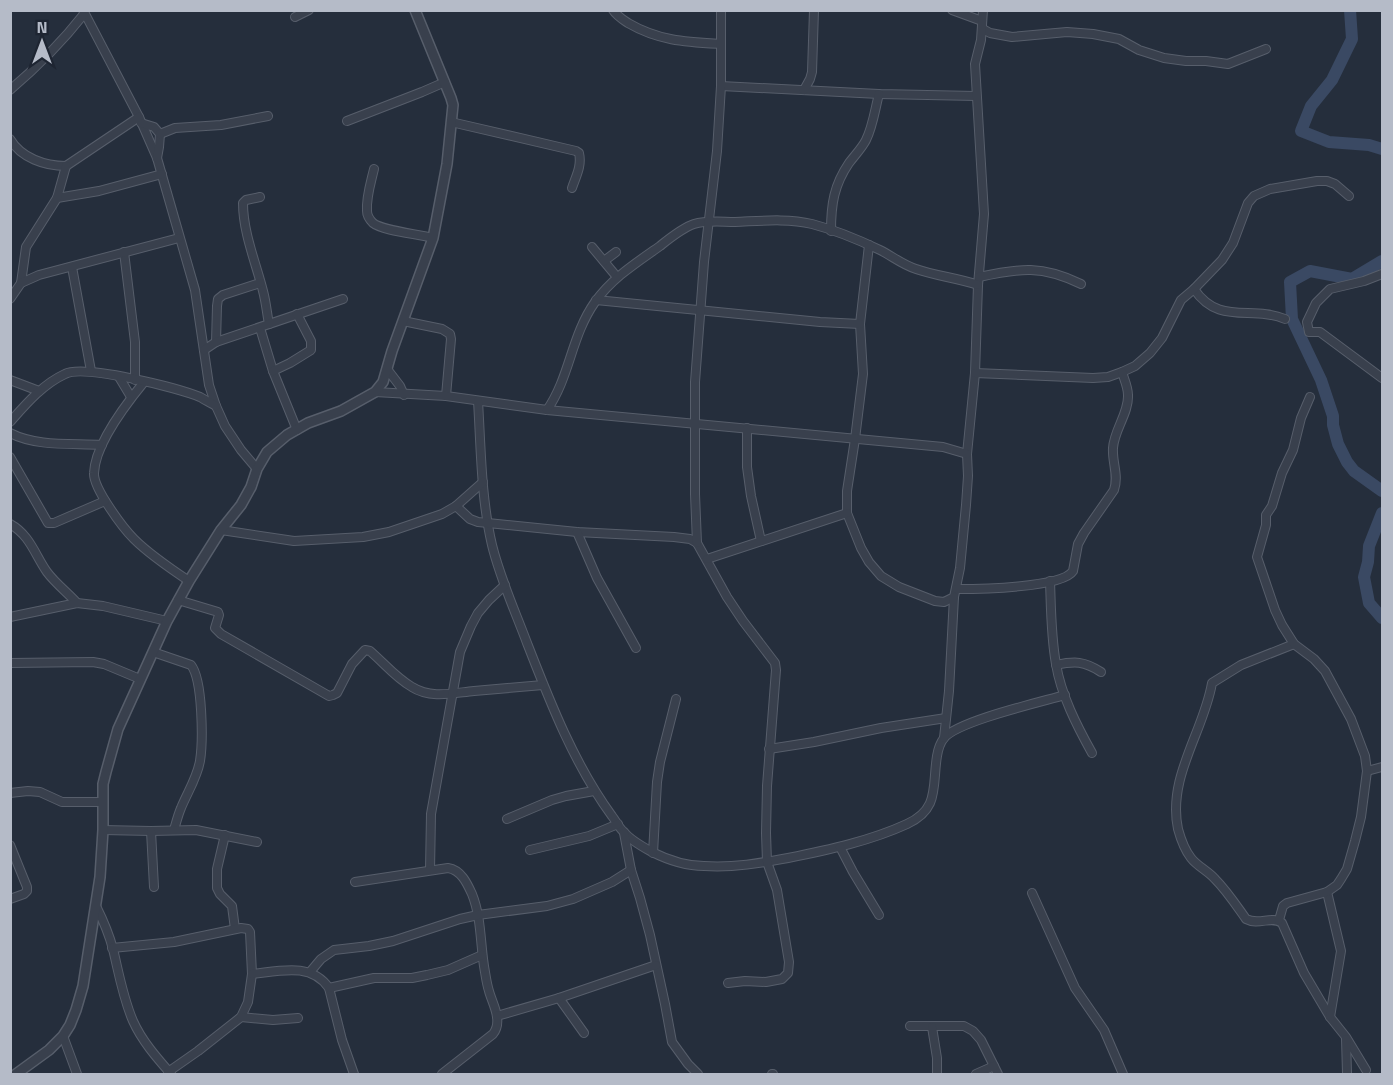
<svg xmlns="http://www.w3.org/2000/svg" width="1393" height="1085" font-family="'Titillium Web',sans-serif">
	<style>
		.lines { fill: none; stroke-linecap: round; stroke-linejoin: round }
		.river { stroke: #3a4963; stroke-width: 12 }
		.minor-casing { stroke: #575e6b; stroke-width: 10 }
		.tertiary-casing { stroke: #575e6b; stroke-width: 12 }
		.minor { stroke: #39404d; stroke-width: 8 }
		.tertiary { stroke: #39404d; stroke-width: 9 }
	</style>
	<rect width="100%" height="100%" fill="#252e3c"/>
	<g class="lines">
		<g class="river">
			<path d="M1350,10L1352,39L1332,80L1311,106L1301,131L1329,142L1369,145L1382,149"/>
			<path d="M1382,261L1352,279L1310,271L1290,282L1292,319L1321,380L1333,416V425L1338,444L1347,462L1354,471L1382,491"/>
			<path d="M1382,513L1369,546L1368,562L1364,577L1369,603L1382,618"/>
		</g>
		<defs>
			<g id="minor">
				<path d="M83,10L139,117L157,158L195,290L209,385L216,406L225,426L241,450L257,469"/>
				<path d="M613,10C617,16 622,19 628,23C659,41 686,42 721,44"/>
				<path d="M952,10L982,21"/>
				<path d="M295,17L309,10"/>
				<path d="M983,29L990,33L1012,37L1067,32L1093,34L1119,39L1139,50L1164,58L1186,61H1206L1228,64L1266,49"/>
				<path d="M721,86L879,94L976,96"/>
				<path d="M10,90C37,67 62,42 84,14"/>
				<path d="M804,90L810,79L812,72L814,10"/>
				<path d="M347,121L422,92L445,82"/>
				<path d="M451,122L576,151L579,153C582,166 576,176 572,188"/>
				<path d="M141,123L154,127L160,134L159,147L157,158"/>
				<path d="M160,134L175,128L221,125L268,116"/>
				<path d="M10,139C21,158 45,166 66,166L139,117"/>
				<path d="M374,169C371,182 366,197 367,211C367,216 370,220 373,223C383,231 419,234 433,238"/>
				<path d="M260,197L246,200L243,203C243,233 256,263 263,291C266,302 267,314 269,324"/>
				<path d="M57,198L99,191L162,174"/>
				<path d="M831,231C831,204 834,185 849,163C855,155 862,148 866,140C873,126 875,109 879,94"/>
				<path d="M869,245L860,324L863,374L855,439L847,491V513L861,548L869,562L881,576L899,587L935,601L944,602L954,597L960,568L966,505L968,476L967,454L975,373L978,285L984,214L975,64L981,40L983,10"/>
				<path d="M592,247L617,277"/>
				<path d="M124,252L135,342V380"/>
				<path d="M604,261L616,252"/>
				<path d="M72,267L91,371"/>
				<path d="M1382,274L1364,281L1330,289L1316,303L1307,322L1309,332H1320L1382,378"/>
				<path d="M979,277C1020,268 1042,265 1081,284"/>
				<path d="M21,283L26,247L57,198L66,166"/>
				<path d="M1194,289C1219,326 1251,305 1285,319"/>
				<path d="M10,299L21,283L39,275L179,238"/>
				<path d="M596,300L820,322L860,324"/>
				<path d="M403,321L442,329L450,334L451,339L446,396"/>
				<path d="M260,328L273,371L297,430"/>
				<path d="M216,342L217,306L218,299L223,295L260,283"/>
				<path d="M204,350L216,342L343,299"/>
				<path d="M387,369L400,386L404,395"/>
				<path d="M273,371L290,363L311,350V341L297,314"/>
				<path d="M975,373L1093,378L1108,377L1122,372L1135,366L1150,353L1162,338L1181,300L1194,289L1222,260L1233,243L1248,203L1254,196L1270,189L1317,181H1327L1335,184L1349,196"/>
				<path d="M119,377L131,397"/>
				<path d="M10,380L39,391"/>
				<path d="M144,382C126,404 95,444 94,473C93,488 123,528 134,539C149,554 171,569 189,581"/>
				<path d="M375,392L446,396L547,410L943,447L967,454"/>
				<path d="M478,401C481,449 481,498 492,545C500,578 515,611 527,643C550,702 574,764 612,816C616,821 619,828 624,832C630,840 643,847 652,852C668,860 687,866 704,866C733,868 761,863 788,858C828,850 870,841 907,824C940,809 932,786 937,756C938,750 940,743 944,738C958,721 1041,702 1065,695"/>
				<path d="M547,410C570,377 571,336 595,302C612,278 636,263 660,246C670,238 682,228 694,224C707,220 722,222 735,222C760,221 787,218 812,224C835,230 859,240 880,250C892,256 903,265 916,269C936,276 958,278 978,285"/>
				<path d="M10,422C26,404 43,384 65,374C84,364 178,388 200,397C205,400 211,403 216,406"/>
				<path d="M747,428V467L751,496L761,541"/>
				<path d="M10,433C37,447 73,443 102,445"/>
				<path d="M10,457L48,523H54L105,501"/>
				<path d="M456,506L470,519L478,522L577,532L674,537L690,539L697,543L727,597L743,621L775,663L776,670L767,786L766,833L767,862L777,890L789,962L788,973L782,979L766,982L745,981L728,983"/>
				<path d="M10,524C30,535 35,555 47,572C55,583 68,593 77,603"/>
				<path d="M221,530L294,541L363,537L389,532L442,514L456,506L483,482"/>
				<path d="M577,532L597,578L636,648"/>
				<path d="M697,543L695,494V382L704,262L717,151L721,86V10"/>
				<path d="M707,559L847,513"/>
				<path d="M1050,581C1051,608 1051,637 1056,664C1061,695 1077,726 1092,753"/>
				<path d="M956,589C977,589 1062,588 1073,571L1078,544L1084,533L1114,490C1119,475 1112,463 1113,448C1114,430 1129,413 1128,395C1128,387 1124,379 1122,372"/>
				<path d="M178,600L218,612L219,615L215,628L221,634L329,696L333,695L337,693L352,664L365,650L370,651C384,663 396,678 412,687C431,699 453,693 474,691C497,689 520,687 543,685"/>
				<path d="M10,617L77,603L103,606L167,621"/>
				<path d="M1294,644L1241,665L1212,683C1204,731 1167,777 1178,829C1181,840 1184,849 1191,858C1197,866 1208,871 1215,879C1227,891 1236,905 1246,919C1259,926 1272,915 1282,923L1304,973L1330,1017L1346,1037L1366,1070"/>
				<path d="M153,652L191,665C203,680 203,742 200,761C197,778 187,793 181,808C178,815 176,823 174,830"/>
				<path d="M10,663L93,662L104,664L140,679"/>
				<path d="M1056,665C1075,661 1084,661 1101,672"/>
				<path d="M944,738L949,691L954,597"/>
				<path d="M769,749L814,742L881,728L946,718"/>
				<path d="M1367,771L1382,767"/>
				<path d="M10,793L28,791L40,792L62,802H103"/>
				<path d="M507,819L552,800L566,796L594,791"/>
				<path d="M103,830L151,831L196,830L257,842"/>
				<path d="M151,831L154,887"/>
				<path d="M624,833L631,870L640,898L650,935L665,1004L672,1042L688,1064L698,1074"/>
				<path d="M225,835L217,869V888L220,894L232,906L235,929"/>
				<path d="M10,845L27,887V891L24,894L10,899"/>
				<path d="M840,847L853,872L879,915"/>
				<path d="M530,850L589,836L618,824"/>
				<path d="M653,853L657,782L660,762L676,699"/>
				<path d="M430,870L431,814L460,652L471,626L478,613L489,600L505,585"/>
				<path d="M355,882L448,868C461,870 467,883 472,894C482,919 480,946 485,972C486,978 487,985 489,991C491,999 496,1008 497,1017C498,1024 497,1029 493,1034L442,1074"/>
				<path d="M1327,892L1341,951L1330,1017"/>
				<path d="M1032,893L1075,988L1104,1030L1123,1074"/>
				<path d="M96,906C103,920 109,934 113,949C119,974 123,998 133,1021C142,1041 157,1058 171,1074"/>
				<path d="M1279,920L1283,906L1287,903L1327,892L1337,885L1341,879L1347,869L1355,841L1361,817L1367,771L1365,756L1351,719L1325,671L1314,659L1294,644L1282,625L1275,610L1257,557L1266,525V515L1272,506L1282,473L1293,450L1301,418L1310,397"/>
				<path d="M112,948L174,942L241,928L248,929L250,932L252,974L248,1002L241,1017L198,1051L168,1072"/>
				<path d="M310,972L321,959L334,950L369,946L393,941L460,919L478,915L547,906L573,899L612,882L631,870"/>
				<path d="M252,974C280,971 311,962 329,988L342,1040L354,1074"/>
				<path d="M329,988L374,978H412L427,975L448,970L482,955"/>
				<path d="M559,998L584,1033"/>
				<path d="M497,1016L559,998L656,965"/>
				<path d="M241,1017L273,1020L298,1018"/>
				<path d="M910,1026H964L973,1031L981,1040L998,1074"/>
				<path d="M932,1027L937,1058V1074"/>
				<path d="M63,1036L77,1074"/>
				<path d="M1346,1039L1347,1073"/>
				<path d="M772,1074H773"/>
				<path d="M976,1074L994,1066"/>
			</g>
			<path id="tertiary" d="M16,1074L49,1050L63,1036L70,1025L76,1010L83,986L100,877L103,830V784L106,772L118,729L167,621L189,581L221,530L241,505L251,487L257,469L267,452L287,435L308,423L341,411L375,392L383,382L392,351L433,238L447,164L453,105L451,98L415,10"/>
		</defs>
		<use href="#minor" class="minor-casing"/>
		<use href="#tertiary" class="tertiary-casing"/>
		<use href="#minor" class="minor"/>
		<use href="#tertiary" class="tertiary"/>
	</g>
	<rect width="1393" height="1085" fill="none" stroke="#b5bbc8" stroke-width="24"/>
	<g transform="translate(42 42)" stroke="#1e2532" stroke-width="4.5" paint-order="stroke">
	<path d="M0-4.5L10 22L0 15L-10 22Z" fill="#b5bbc8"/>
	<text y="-9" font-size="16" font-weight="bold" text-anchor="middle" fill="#b5bbc8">N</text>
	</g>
</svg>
